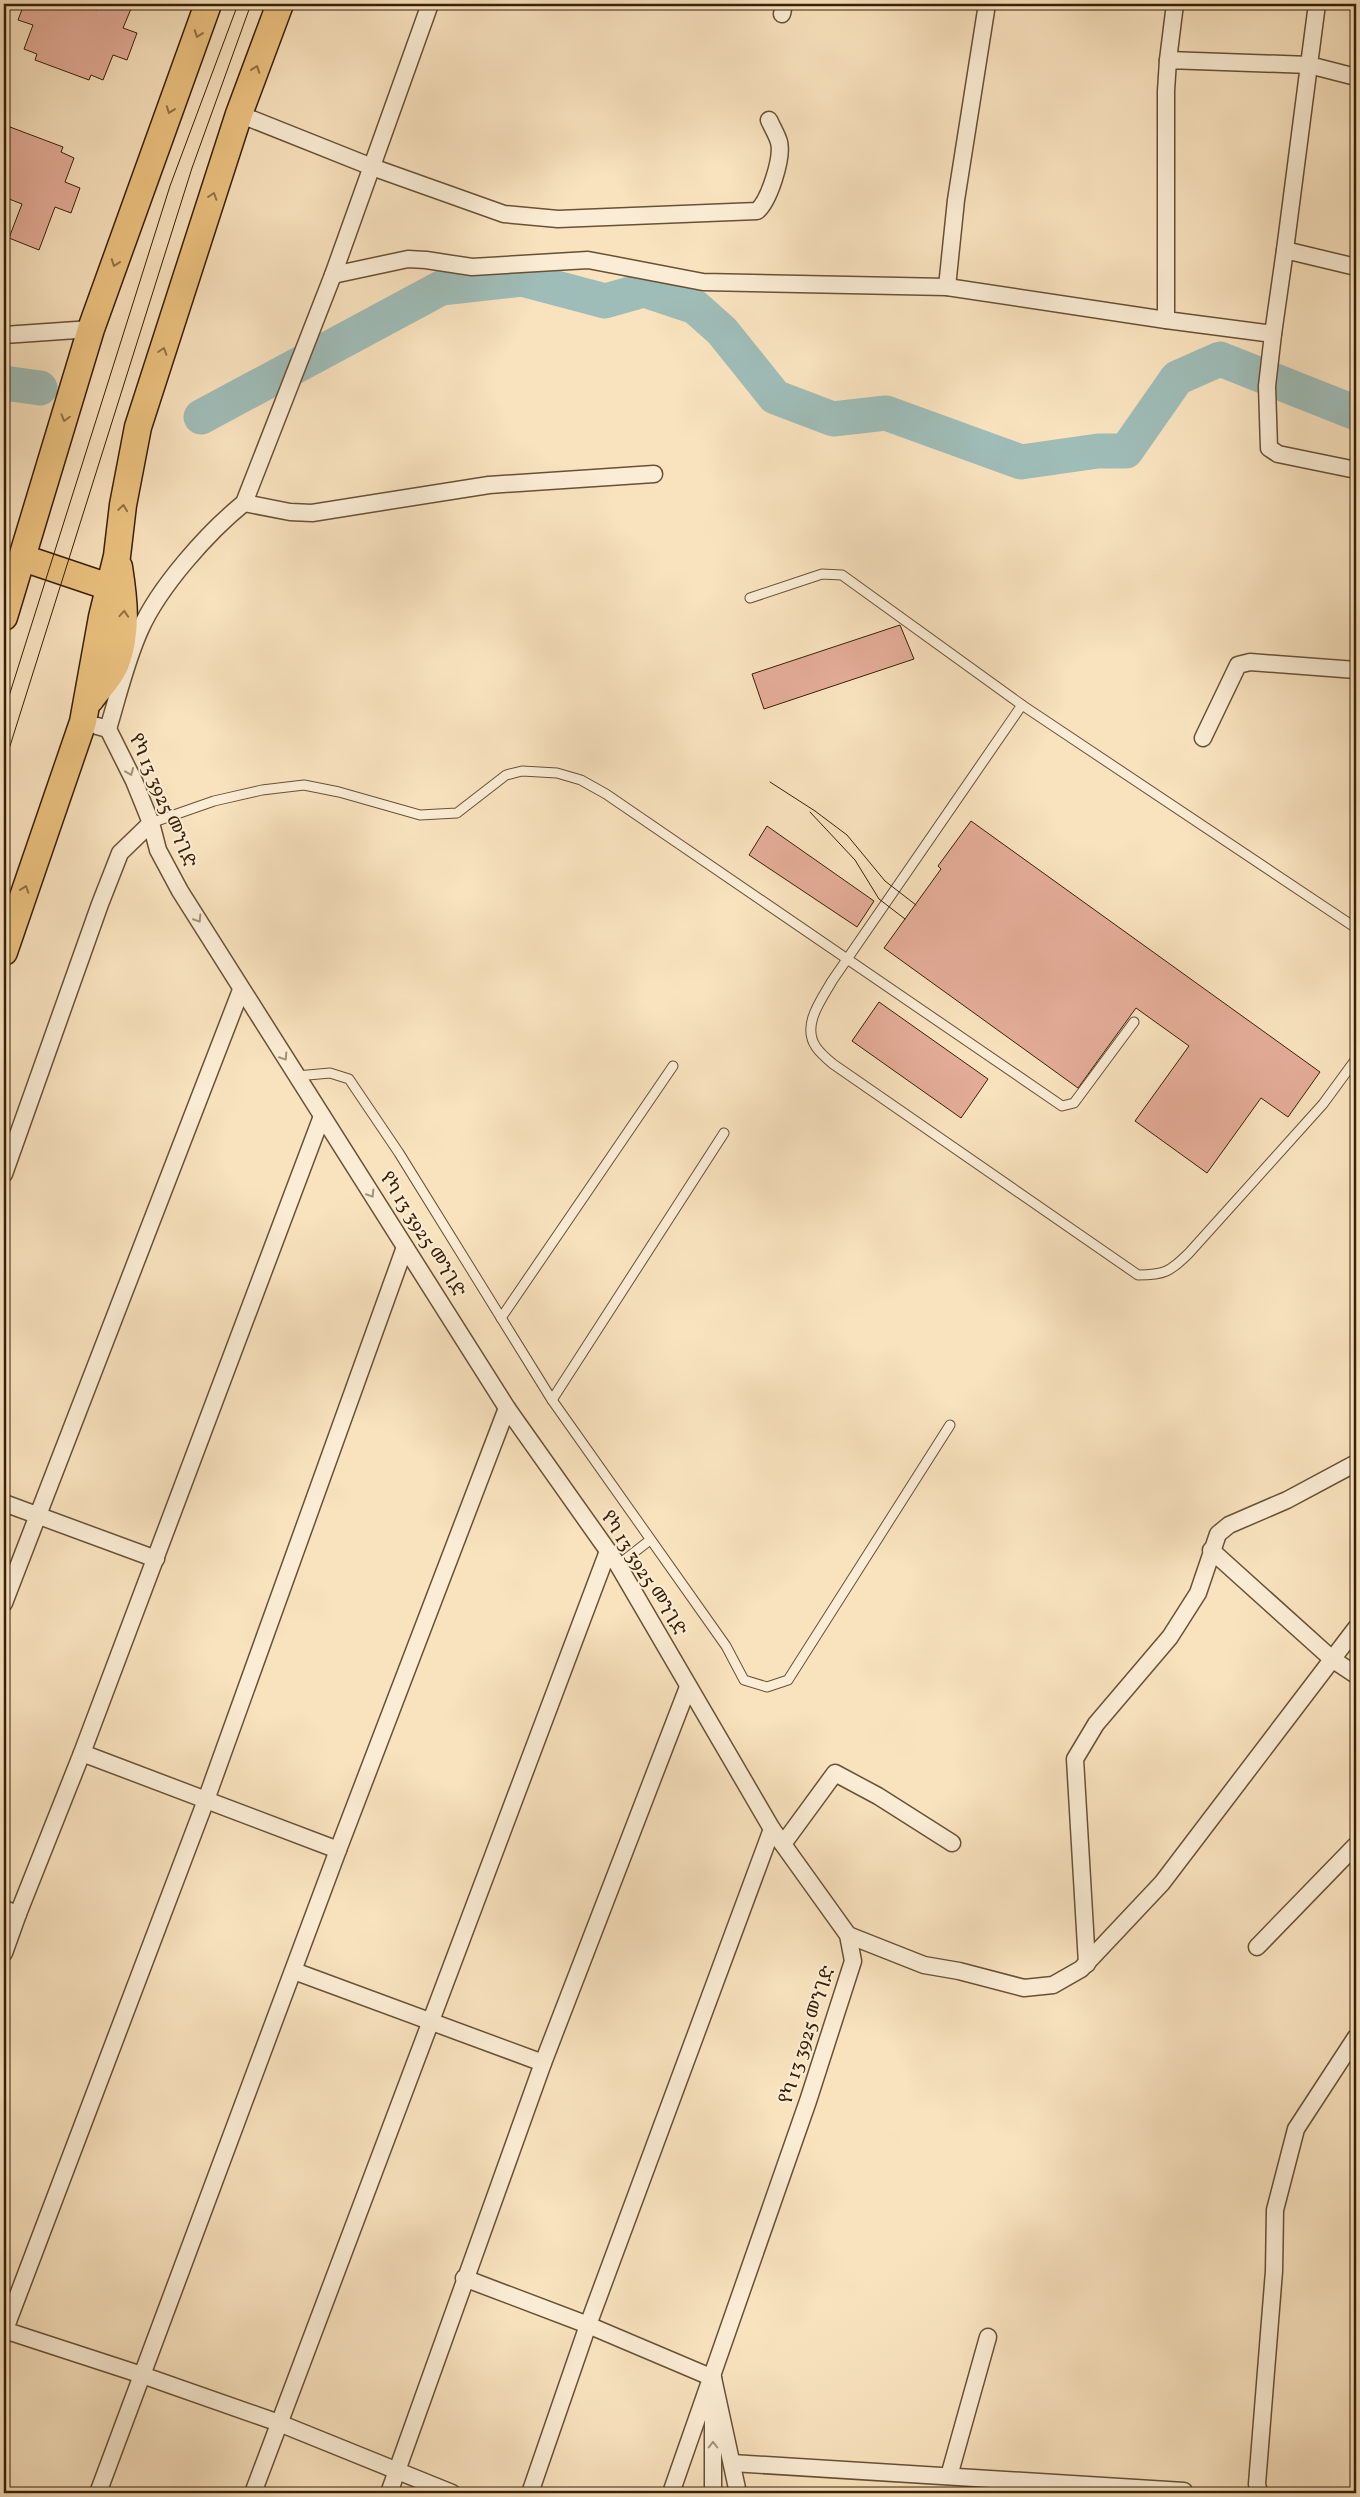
<svg xmlns="http://www.w3.org/2000/svg" width="1360" height="2497" font-family="Vollkorn,'Noto Serif Ethiopic',serif">
	<style>
		.lines { fill: none; stroke-linecap: round; stroke-linejoin: round }
		.river { stroke: #9fbdb8; stroke-width: 35 }
		.building { fill: #e5ad99; stroke: #382007 }
		.lane-casing { stroke: #685135; stroke-width: 11 }
		.street-casing { stroke: #685135; stroke-width: 19 }
		.primary-casing { stroke: #382007; stroke-width: 29 }
		.lane { stroke: #fbedd5; stroke-width: 9 }
		.street { stroke: #fbedd5; stroke-width: 16 }
		.primary { stroke: #ecc280; stroke-width: 26 }
		.tram { stroke: #382007; stroke-width: 1 }
		.oneway { stroke: #927144 }
		.oneway2 { stroke: #a39178 }
		.labels { text-anchor: middle; dominant-baseline: central; stroke-width: 4; stroke-linejoin: round; paint-order: stroke }
		.street-label { font-size: 19px; fill: #382007; stroke: #fbedd5 }
	</style>
	<rect width="100%" height="100%" fill="#f9e3bf"/>
	<filter id="stains"><feTurbulence type="fractalNoise" baseFrequency=".004" numOctaves="4"/><feColorMatrix values="0 0 0 0 .2 0 0 0 0 .09 0 0 0 0 .02 0 0 0 .5 -.17"/></filter>
	<radialGradient id="worn" r=".72"><stop offset=".6" stop-color="#630" stop-opacity="0"/><stop offset="1" stop-color="#630" stop-opacity=".3"/></radialGradient>
	<g class="lines">
		<g class="river">
			<path d="M4,383L40,388"/>
			<path d="M201,417L441,288L522,279L605,301L644,290L695,307L722,331L775,397L833,419L886,413L1021,462L1098,451H1126L1177,378L1220,359L1356,413"/>
		</g>
	</g>
	<g class="building">
		<path d="M24,4H78L97,10L99,4H133L123,28L137,33L127,60L113,55L103,80L91,75L89,80L35,60L37,54L24,49L33,25L18,20Z"/>
		<path d="M10,127L63,147L61,152L74,158L65,182L80,188L71,213L55,207L39,250L9,238L22,204L4,197V130L8,132Z"/>
		<path d="M900,625L914,659L764,709L752,674Z"/>
		<path d="M971,821L1320,1072L1288,1117L1261,1098L1207,1173L1135,1121L1189,1046L1136,1008L1078,1088L884,948L941,869L938,866Z"/>
		<path d="M767,826L874,901L857,927L749,855Z"/>
		<path d="M879,1002L988,1079L961,1118L852,1041Z"/>
	</g>
	<g class="lines">
		<defs>
			<g id="lane">
				<path d="M750,598L822,574L842,575L1022,705L1356,928"/>
				<path d="M1022,705L832,981C822,999 801,1025 816,1047C820,1053 827,1059 833,1064L1138,1275C1164,1275 1170,1272 1189,1253L1323,1104L1356,1059"/>
				<path d="M151,823L214,801L262,790L304,785L339,792L420,815L457,813L506,775L522,771L557,773L581,780L606,794L1062,1106L1074,1103L1134,1022"/>
				<path d="M297,1076L330,1073L349,1079L399,1153L552,1400L726,1646L744,1680L767,1687L788,1680L950,1425"/>
				<path d="M501,1318L673,1066"/>
				<path d="M552,1400L724,1133"/>
				<path d="M618,1565L650,1540"/>
			</g>
			<g id="street">
				<path d="M1317,4L1309,65L1356,77"/>
				<path d="M782,14L784,4"/>
				<path d="M1168,60L1175,4"/>
				<path d="M239,114L372,167L504,214L558,219L757,211C769,201 783,158 779,142C777,135 772,127 769,120"/>
				<path d="M1285,250L1309,65L1168,60L1166,91V320L1273,334L1267,386L1269,448L1278,454L1356,470"/>
				<path d="M333,275L408,259L426,260L472,267L588,260L703,282L947,287L1166,320"/>
				<path d="M947,287L956,200L987,4"/>
				<path d="M1273,334L1285,250L1356,267"/>
				<path d="M4,335L91,329"/>
				<path d="M244,503L290,512L312,513L489,485L654,474"/>
				<path d="M97,726L108,729C118,696 126,661 140,630C159,587 208,532 244,503L333,275L430,4"/>
				<path d="M108,729L134,781L151,823L158,850L180,891L507,1408L618,1565L772,1829L848,1935L853,1961L808,2101L671,2493"/>
				<path d="M1203,738L1238,665L1250,662L1356,670"/>
				<path d="M4,1174L100,904L120,853L151,823"/>
				<path d="M4,1503L156,1559"/>
				<path d="M1211,1550L1332,1659L1356,1675"/>
				<path d="M4,1603L241,990"/>
				<path d="M82,1753L338,1850"/>
				<path d="M783,1844L835,1773L878,1796L952,1843"/>
				<path d="M4,1909L18,1914L4,1953"/>
				<path d="M18,1914L82,1753L322,1116"/>
				<path d="M848,1935L924,1965L959,1971L1024,1988L1053,1985L1081,1969L1162,1883L1356,1628"/>
				<path d="M1257,1947L1356,1845"/>
				<path d="M1087,1964L1075,1759L1096,1724L1170,1637L1198,1593L1218,1534L1229,1525L1287,1500L1356,1463"/>
				<path d="M294,1971L543,2063"/>
				<path d="M464,2278L588,2325L713,2378"/>
				<path d="M4,2330L142,2375L279,2423L452,2493"/>
				<path d="M4,2332L206,1800L405,1247"/>
				<path d="M713,2378L738,2493"/>
				<path d="M732,2463L1184,2491"/>
				<path d="M949,2476L988,2337"/>
				<path d="M98,2493L338,1850L507,1408"/>
				<path d="M253,2493L608,1551"/>
				<path d="M389,2493L543,2063L688,1687"/>
				<path d="M530,2493L588,2325L772,1829"/>
				<path d="M713,2493V2408"/>
				<path d="M1259,2493L1257,2484L1274,2271L1275,2210L1296,2129L1356,2037"/>
			</g>
			<g id="primary">
				<path d="M23,558L109,587"/>
				<path d="M4,617L91,329L208,4"/>
				<path d="M91,699C99,688 111,676 116,663C128,632 124,599 119,567"/>
				<path d="M4,952L83,722L102,617L117,556L123,505L138,427L239,114L280,4"/>
			</g>
		</defs>
		<use href="#lane" class="lane-casing"/>
		<use href="#street" class="street-casing"/>
		<use href="#primary" class="primary-casing"/>
		<use href="#lane" class="lane"/>
		<use href="#street" class="street"/>
		<use href="#primary" class="primary"/>
		<g class="tram">
			<path d="M4,712L170,186L238,4"/>
			<path d="M4,765L192,168L251,4"/>
			<path d="M770,782L815,811L847,835L885,881L916,905"/>
			<path d="M810,812L855,860L879,899L905,919"/>
		</g>
	</g>
	<defs><path id="oneway-chevron" d="M-2-3.5L2.5 0L-2 3.5" fill="none" stroke-width="1.6" stroke-linecap="round" stroke-linejoin="round" transform="scale(1.25)"/></defs>
	<g class="oneway">
		<use href="#oneway-chevron" transform="translate(198 34) rotate(110)"/>
		<use href="#oneway-chevron" transform="translate(256 69) rotate(-70)"/>
		<use href="#oneway-chevron" transform="translate(170 110) rotate(110)"/>
		<use href="#oneway-chevron" transform="translate(213 196) rotate(-72)"/>
		<use href="#oneway-chevron" transform="translate(115 263) rotate(110)"/>
		<use href="#oneway-chevron" transform="translate(163 351) rotate(-72)"/>
		<use href="#oneway-chevron" transform="translate(65 418) rotate(106)"/>
		<use href="#oneway-chevron" transform="translate(123 508) rotate(-82)"/>
		<use href="#oneway-chevron" transform="translate(124 614) rotate(-86)"/>
		<use href="#oneway-chevron" transform="translate(25 889) rotate(-71)"/>
	</g>
	<g class="oneway2">
		<use href="#oneway-chevron" transform="translate(130 772) rotate(67)"/>
		<use href="#oneway-chevron" transform="translate(198 919) rotate(58)"/>
		<use href="#oneway-chevron" transform="translate(284 1057) rotate(57)"/>
		<use href="#oneway-chevron" transform="translate(371 1194) rotate(58)"/>
		<use href="#oneway-chevron" transform="translate(713 2445) rotate(-90)"/>
	</g>
	<g class="labels">
		<g class="street-label">
			<text transform="translate(162 801) rotate(67)">የካ 13 3925 መንገድ</text>
			<text transform="translate(422 1235) rotate(58)">የካ 13 3925 መንገድ</text>
			<text transform="translate(643 1574) rotate(58)">የካ 13 3925 መንገድ</text>
			<text transform="translate(808 2035) rotate(-72)">የካ 13 3925 መንገድ</text>
		</g>
	</g>
	<rect width="1360" height="2497" fill="none" stroke="#f9e3bf" stroke-width="20"/>
	<rect x="5" y="5" width="1350" height="2487" fill="none" stroke="#382007" stroke-width="2.5"/>
	<rect x="10" y="10" width="1340" height="2477" fill="none" stroke="#382007"/>
	<rect width="100%" height="100%" filter="url(#stains)"/>
	<rect width="100%" height="100%" fill="url(#worn)"/>
</svg>
